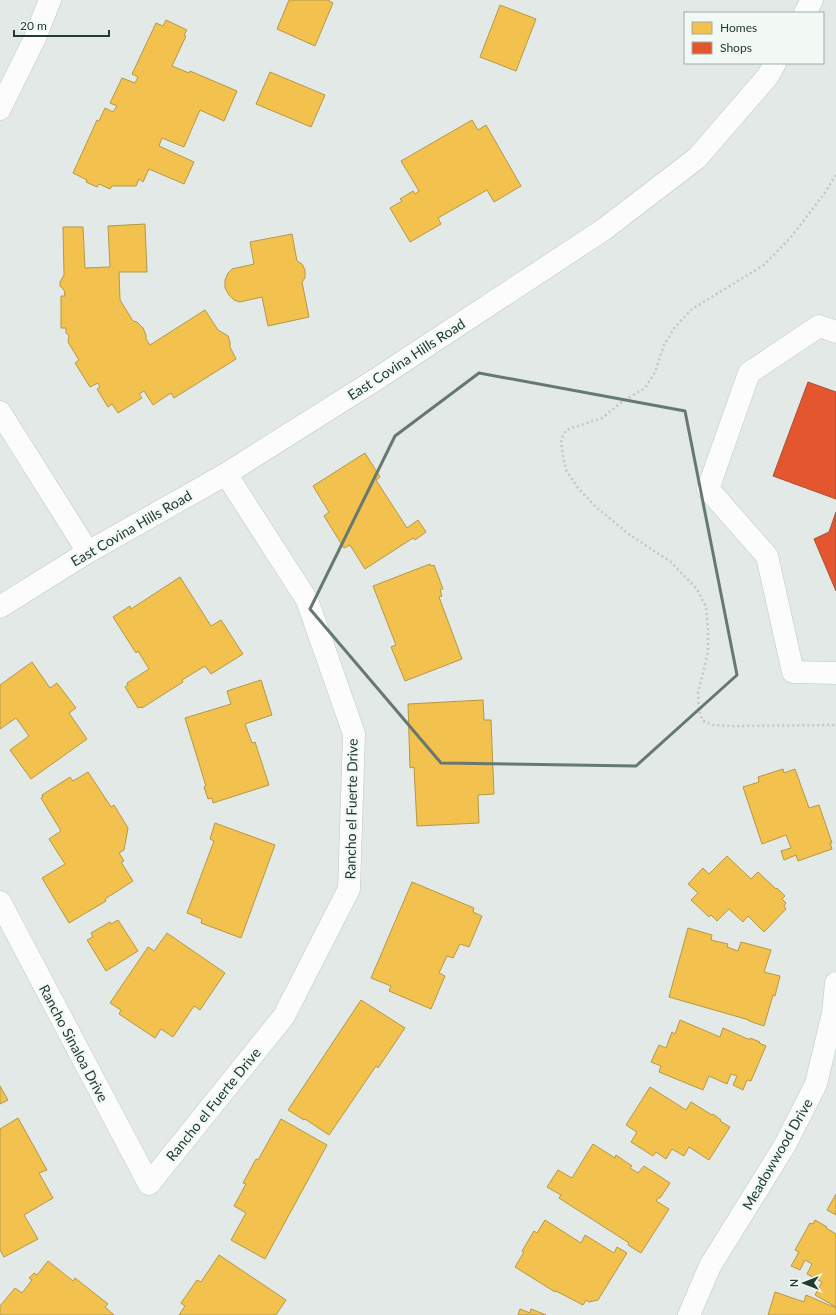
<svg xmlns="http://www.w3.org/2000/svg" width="836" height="1315" font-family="Lato,sans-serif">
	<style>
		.homes { fill: #f2c14e; stroke: #b49945 }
		.shops { fill: #e4572e; stroke: #aa4f2f }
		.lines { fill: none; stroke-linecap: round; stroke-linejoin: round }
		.minor-casing { stroke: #c0c6c3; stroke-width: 23 }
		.path { stroke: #c0c9c4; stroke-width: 2.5; stroke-dasharray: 2 3; stroke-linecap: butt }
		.minor { stroke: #fbfcfb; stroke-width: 22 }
		.marked { fill: none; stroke: #667970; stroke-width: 3; stroke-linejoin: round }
		.labels { text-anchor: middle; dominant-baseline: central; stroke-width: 4; stroke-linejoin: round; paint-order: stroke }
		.street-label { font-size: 14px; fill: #223c31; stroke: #f2f8f4 }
	</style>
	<rect width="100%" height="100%" fill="#e3e9e6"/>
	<g class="homes">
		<path d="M289,0H329V1L333,3L315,46L277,29Z"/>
		<path d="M500,5L536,19L516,71L480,57Z"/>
		<path d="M166,20L187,30L184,35L186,36L172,66L189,73L190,71L237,91L224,121L200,110L184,147L162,138L159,146L194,162L184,184L149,169L143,182L139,179L136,186H112L110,189L99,184L97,187L86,182L87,180L73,173L97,120L99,121L105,108L113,112L117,106L110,103L122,78L135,83L138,77L132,74L156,23L163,26Z"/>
		<path d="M270,72L325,95L311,127L256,104Z"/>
		<path d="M472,120L478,130L486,125L521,186L494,202L487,190L438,218L441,224L410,242L390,208L402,201L400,199L413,191L415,194L419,191L401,161Z"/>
		<path d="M145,224L147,272H119L120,300L133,321L137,322L143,328L146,335V339L150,345L205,310L218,330L228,336L230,342V347L236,359L174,398L171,393L153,405L144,391L139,394L142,398L118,413L112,404L108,407L97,389L100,387L98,383L90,387L75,363L79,360L68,342L69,336L66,333V328H61V296H65L64,290L60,286V282L64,275L63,227H83L85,268L110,267L108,226Z"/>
		<path d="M292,234L297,261L302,264L305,270V278L302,282L309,317L268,326L262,297L240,302L234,300L229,295L225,288V280L228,273L232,269L254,264L250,242Z"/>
		<path d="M365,453L380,477L376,480L407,528L418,520L426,532L415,540L413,538L365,569L350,545L344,548L324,516L329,512L313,486Z"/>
		<path d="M430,564L431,566L434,565L443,589L440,590L442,596L439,597L462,659L405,681L391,647L396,645L373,586Z"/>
		<path d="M180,577L211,626L221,620L243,654L211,674L205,666L182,680L183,682L142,708L141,707L138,708L125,687L128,685L127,683L149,669L138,651L136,653L113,617L130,606L131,609Z"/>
		<path d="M32,662L50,688L57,683L76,708L69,713L87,739L31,779L10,750L29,736L16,718L0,729V685Z"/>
		<path d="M261,680L272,715L245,724L252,743L255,742L269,785L213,803L212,798L208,799L204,787L206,786L185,718L231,704L227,691Z"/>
		<path d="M483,700L484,720H491L494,794L478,795L479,823L417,826L414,767L410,768L408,704Z"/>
		<path d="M783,769L784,773L795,769L809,808L819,805L832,843H830L832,849L798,861L796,855L784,860L781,851L791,848L786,835L762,844L743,787L759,782L758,777Z"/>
		<path d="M88,772L111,807L114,805L128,828L124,850L119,853L124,861L121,862L133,881L105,899L106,901L69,923L42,878L65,864L49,839L61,831L41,798L43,797L42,795L70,777L73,781Z"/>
		<path d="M215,823L275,845L241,938L201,923L202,919L187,913L214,841L210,839Z"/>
		<path d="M727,856L751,879L758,872L776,889L777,888L785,896L782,899L786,903L784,906L786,909L764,932L748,916L743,922L729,909L717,921L711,915L709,917L691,900L698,893L688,884L703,868L709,874Z"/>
		<path d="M412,882L474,908L473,912L482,916L469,947L460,944L453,958L447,956L439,973L445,976L431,1009L389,991L391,986L371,978Z"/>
		<path d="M118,920L138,951L106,971L87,940L93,937L91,933L110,922L111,924Z"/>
		<path d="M688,928L712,935L711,940L728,944L727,947L738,951L741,942L771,950L764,972L780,976L775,996L773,995L764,1026L749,1021V1020L669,997Z"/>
		<path d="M167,933L225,973L200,1010L194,1006L173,1037L161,1029L155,1038L119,1014L121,1010L110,1003L148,947L154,951Z"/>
		<path d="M361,1000L405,1028L378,1068L376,1066L329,1135L305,1119L304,1120L288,1110Z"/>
		<path d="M680,1020L720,1037L723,1028L750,1040V1038L760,1042L759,1043L766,1046L751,1081L747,1080L743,1090L733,1085L737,1076L731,1074L727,1084L709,1076L703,1090L659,1072L661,1066L651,1062L659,1045L666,1048L672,1032L675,1034Z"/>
		<path d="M0,1086L8,1100L0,1104Z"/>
		<path d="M650,1087L686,1110L691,1102L712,1115L713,1114L721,1120L720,1121L730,1127L709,1160L689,1147L684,1156L672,1149L666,1159L656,1152L653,1156L631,1142L637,1132L626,1125Z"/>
		<path d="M18,1118L47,1170L39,1173L53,1198L24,1215L38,1239L4,1257L0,1250V1129Z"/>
		<path d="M281,1119L327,1145L265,1259L231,1240L246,1213L234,1206L246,1184L243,1183L256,1159L258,1160Z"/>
		<path d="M593,1144L615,1158L616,1155L632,1166L630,1168L638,1173L644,1166L670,1183L660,1198H658L656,1201L669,1209L641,1253L628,1245L629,1243L559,1198L561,1195L547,1187L558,1170L572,1178Z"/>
		<path d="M836,1194V1215L827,1210Z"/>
		<path d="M545,1220L581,1243L585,1235L614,1253L617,1247L627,1253L598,1300L589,1302L586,1300L583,1305L556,1291L555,1292L515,1267L524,1252L522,1251L534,1231L537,1233Z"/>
		<path d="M815,1220L827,1227L826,1228L836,1234V1307L815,1295L822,1282L807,1274L812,1264L805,1260L800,1270L791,1266L799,1252L795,1250L810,1223L813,1224Z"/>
		<path d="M219,1255L286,1300L276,1315H179L185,1306L181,1303L197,1280L201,1282Z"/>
		<path d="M48,1261L73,1281L75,1278L108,1304L105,1307L114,1315H0V1306L15,1288L22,1293L32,1280L29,1278L34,1273L37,1275Z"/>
		<path d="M775,1292L804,1302L806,1295L836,1308V1315H768Z"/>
		<path d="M520,1309L530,1313L531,1309L546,1315H518Z"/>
	</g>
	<g class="shops">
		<path d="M808,382L836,392V499L773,476Z"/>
		<path d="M836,512V591L814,539L829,532Z"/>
	</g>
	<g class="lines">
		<defs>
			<g id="minor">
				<path d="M805,13L812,0"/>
				<path d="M0,109L35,38L50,0"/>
				<path d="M836,332L819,326L749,373L708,489L767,556L793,672L836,673"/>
				<path d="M0,412L88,552"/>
				<path d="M0,607L88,552L226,474L375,380L603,230L697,158L768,76L775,63"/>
				<path d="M0,902L149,1184L284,1016L349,889L354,734L307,600L226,474"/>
				<path d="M689,1315L710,1266L785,1145L816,1084L833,1013L836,983"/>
			</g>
		</defs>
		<use href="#minor" class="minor-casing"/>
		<path class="path" d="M836,175L824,194L791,237L764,265L692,309L675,327L664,345L655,372L645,388L623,401L602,418L566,430L561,440L563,456L566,470L578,488L596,507L630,535L671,562L697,589L706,607L708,629V652L698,693L699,711L703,721L713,725L732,726L836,725"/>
		<use href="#minor" class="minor"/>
	</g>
	<path class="marked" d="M479,373L685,411L737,675L636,766L441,763L310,609L395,436Z"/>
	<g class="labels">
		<g class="street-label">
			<text transform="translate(406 359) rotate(-33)">East Covina Hills Road</text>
			<text transform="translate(131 528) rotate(-30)">East Covina Hills Road</text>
			<text transform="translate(351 809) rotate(-89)">Rancho el Fuerte Drive</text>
			<text transform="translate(74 1043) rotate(62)">Rancho Sinaloa Drive</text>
			<text transform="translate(213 1104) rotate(-51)">Rancho el Fuerte Drive</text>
			<text transform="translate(777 1154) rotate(-60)">Meadowwood Drive</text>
		</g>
	</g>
	<rect x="684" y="12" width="140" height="52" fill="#f2f8f4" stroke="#9fada6"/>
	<rect x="692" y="22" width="20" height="12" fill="#f2c14e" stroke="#9fada6"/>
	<text x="720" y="32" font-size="12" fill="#223c31">Homes</text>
	<rect x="692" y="42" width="20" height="12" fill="#e4572e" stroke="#9fada6"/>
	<text x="720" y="52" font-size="12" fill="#223c31">Shops</text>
	<g transform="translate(804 1283) rotate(270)" stroke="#f2f8f4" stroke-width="3" paint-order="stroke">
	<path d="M0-3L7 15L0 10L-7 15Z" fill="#223c31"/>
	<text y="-6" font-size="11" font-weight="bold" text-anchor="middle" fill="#223c31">N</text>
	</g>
	<path d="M14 30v6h95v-6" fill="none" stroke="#223c31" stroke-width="2"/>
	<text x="20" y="30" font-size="12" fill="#223c31" stroke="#f2f8f4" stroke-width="3" paint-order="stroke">20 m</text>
</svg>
